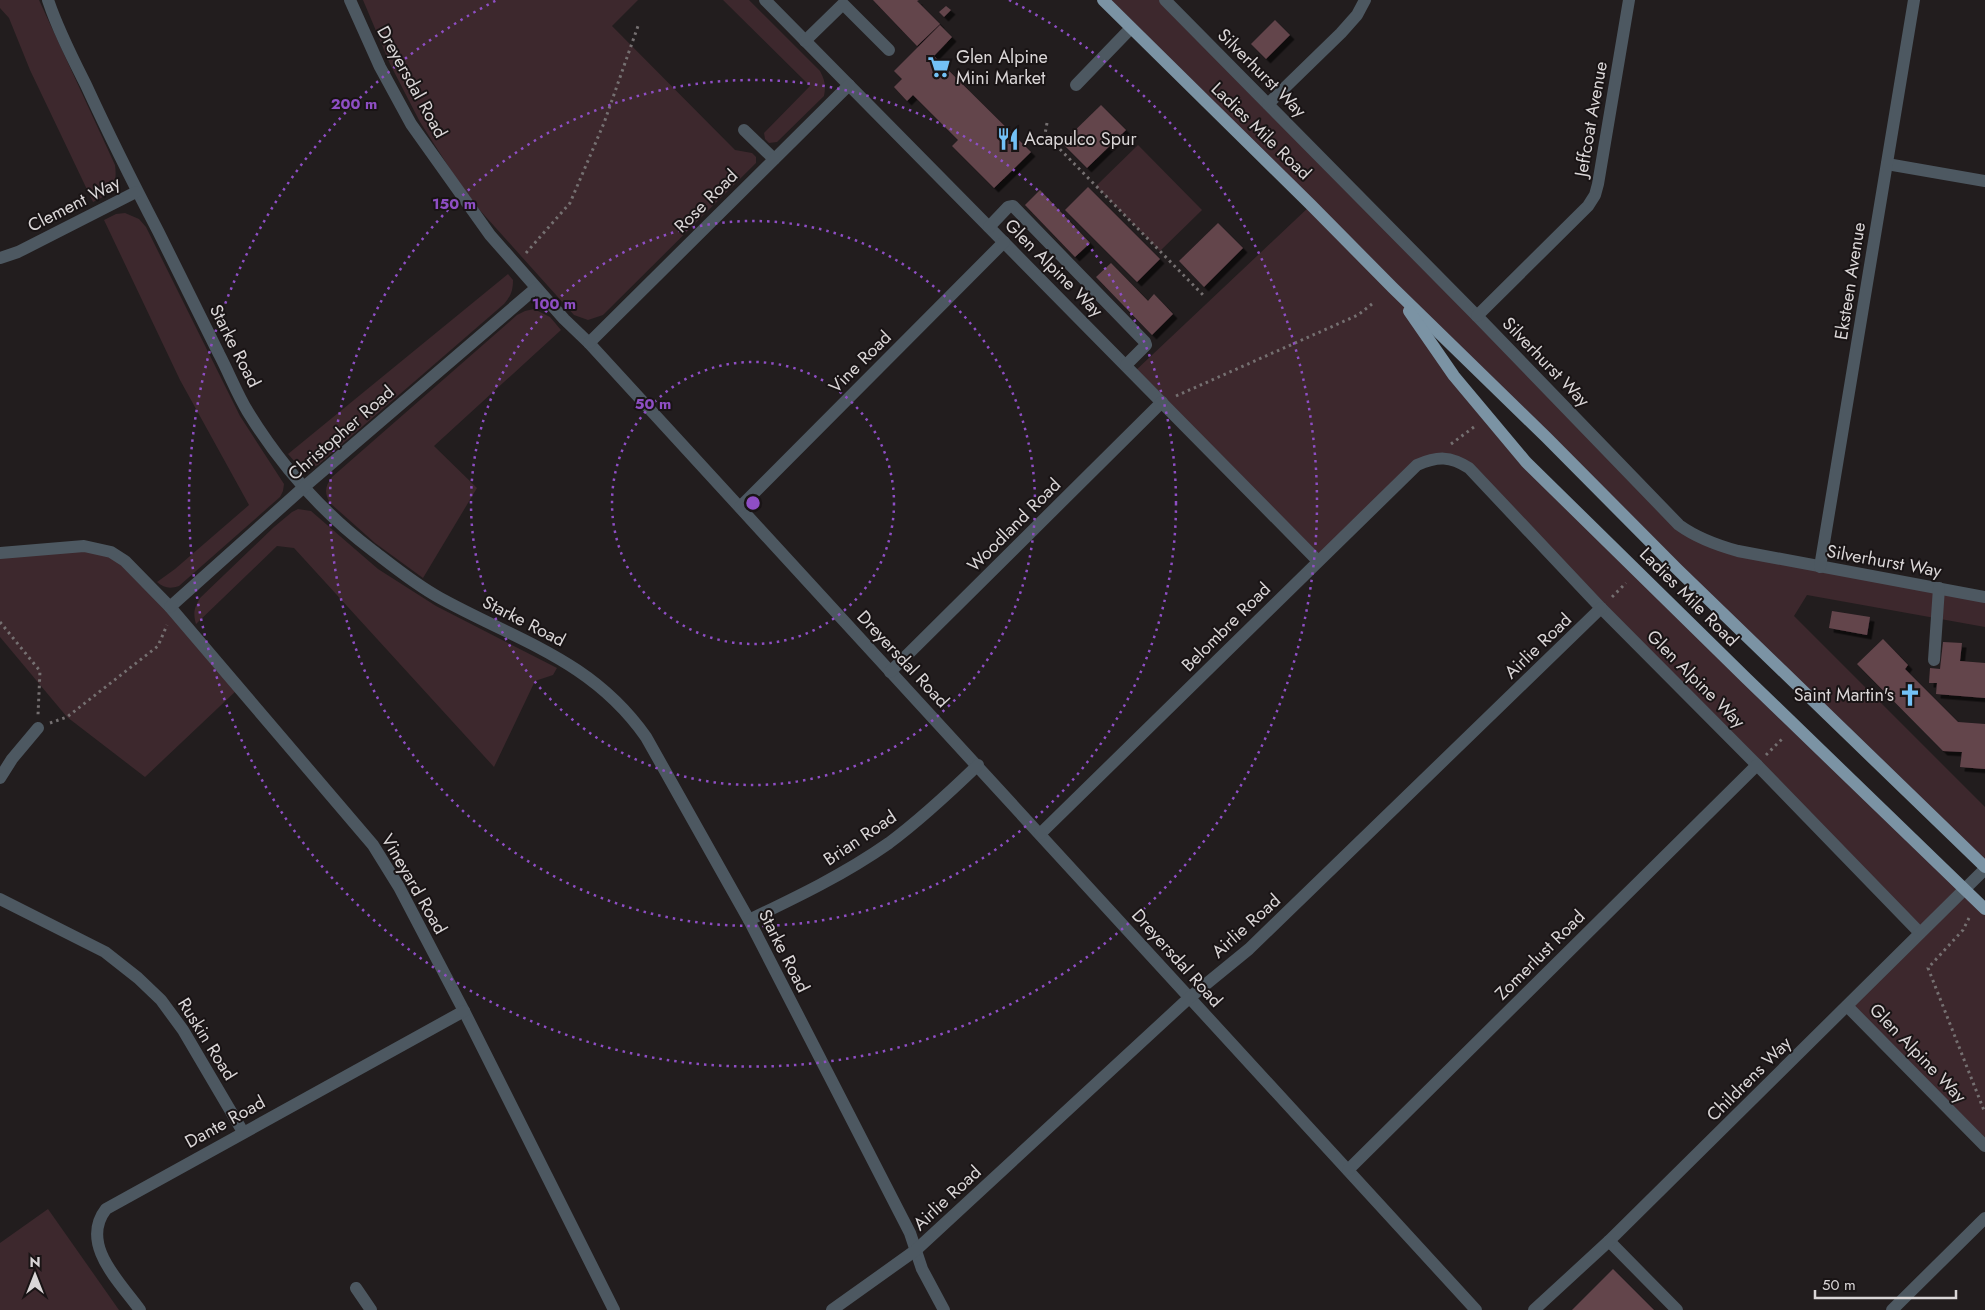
<svg xmlns="http://www.w3.org/2000/svg" width="1985" height="1310" font-family="Jost,sans-serif">
	<style>
		.green { fill: #3d282d }
		.building { fill: #64454c; filter: url(#shadow) }
		.lines { fill: none; stroke-linecap: round; stroke-linejoin: round }
		.path { stroke: #757071; stroke-width: 3; stroke-dasharray: 2.5 4; stroke-linecap: butt }
		.minor { stroke: #4d5861; stroke-width: 12 }
		.major { stroke: #7b93a4; stroke-width: 12 }
		.ring { fill: none; stroke: #8e4ec4; stroke-width: 2.5; stroke-dasharray: 2.5 5 }
		.labels { text-anchor: middle; dominant-baseline: central; stroke-width: 4; stroke-linejoin: round; paint-order: stroke }
		.poi-label { font-size: 18px; fill: #dad6d7; stroke: #191415; text-anchor: start }
		.street-label { font-size: 18px; fill: #dad6d7; stroke: #191415 }
		.centre { fill: #8e4ec4; stroke: #191415; stroke-width: 2.5 }
		.ring-label { font-size: 15px; text-anchor: middle; font-weight: bold; fill: #8e4ec4; stroke: #191415; stroke-width: 4; stroke-linejoin: round; paint-order: stroke }
	</style>
	<defs>
		<filter id="shadow"><feDropShadow dx="4.5" dy="4.5" stdDeviation="0" flood-color="#0009"/></filter>
	</defs>
	<rect width="100%" height="100%" fill="#221d1e"/>
	<g class="green">
		<path d="M0,0H39L115,165C118,186 111,194 93,202L30,70L9,18L0,8Z"/>
		<path d="M363,0H638L612,26L735,150L752,153L756,157V163L603,315L588,320L574,315L468,197L420,122L390,64Z"/>
		<path d="M723,0H749L820,71C825,80 826,86 824,96L777,142L769,143L765,139L764,133L810,86Z"/>
		<path d="M1103,0H1165L1694,536L1985,597V627L1807,595L1794,616L1985,807V867L1396,291L1526,462L1985,909V1146L1847,1006L1920,933L1469,468L1431,459L1318,561L1133,373L1311,205Z"/>
		<path d="M1138,145L1202,210L1160,251L1096,186Z"/>
		<path d="M125,213L139,219L146,227L240,416L284,484L283,491L280,497L179,586C170,589 164,588 157,582L175,569L249,505L180,380L104,220L116,214Z"/>
		<path d="M508,274L513,280C513,290 511,296 504,304L318,465C304,472 297,465 288,454Z"/>
		<path d="M534,309L550,317L561,330L434,446L477,488L423,578L375,543L330,503C324,493 325,486 332,477L517,315L525,311Z"/>
		<path d="M298,509L311,511L378,569L436,606L557,668L553,675L535,681L494,767L294,548L277,546L196,624C193,613 194,608 200,598L274,527L292,512Z"/>
		<path d="M86,548L126,563L237,690L145,777L67,717L0,637V555Z"/>
		<path d="M48,1209L119,1310H0V1243Z"/>
	</g>
	<g class="building">
		<path d="M873,0H919L917,1L940,24L917,46Z"/>
		<path d="M946,6L951,10L944,17L939,12Z"/>
		<path d="M1275,20L1290,35L1266,59L1251,44Z"/>
		<path d="M940,25L952,37L934,56L1031,152L994,188L952,146L958,140L913,95L907,101L894,87L902,79L894,71Z"/>
		<path d="M1101,105L1126,130L1087,168L1062,143Z"/>
		<path d="M1088,187L1160,259L1137,282L1065,210Z"/>
		<path d="M1040,190L1090,243L1075,257L1025,205Z"/>
		<path d="M1218,223L1243,248L1204,287L1179,261Z"/>
		<path d="M1111,263L1148,301L1154,294L1173,314L1152,335L1096,277Z"/>
		<path d="M1832,611L1870,617L1867,635L1829,628Z"/>
		<path d="M1883,639L1908,665L1905,669L1958,722L1985,724V769L1960,767L1962,752L1943,751L1857,664Z"/>
		<path d="M1943,642L1962,643L1960,661L1985,663V698L1936,694L1937,683H1929L1930,668L1940,669Z"/>
		<path d="M1613,1269L1654,1310H1572Z"/>
	</g>
	<g class="lines">
		<g class="path">
			<path d="M1047,123L1045,134L1205,297"/>
			<path d="M526,253L570,203L604,123L638,26"/>
			<path d="M1176,396L1358,315L1372,304"/>
			<path d="M1451,444L1474,427"/>
			<path d="M1612,597L1626,583"/>
			<path d="M0,622L40,671L38,715"/>
			<path d="M50,723L67,717L158,646L167,625"/>
			<path d="M1766,755L1784,737"/>
			<path d="M1969,918L1963,930L1928,968L1985,1113"/>
		</g>
		<g class="minor">
			<path d="M48,0C58,30 72,57 86,85C109,135 133,183 158,231C178,272 199,313 219,354C229,373 237,394 248,412C280,464 323,513 372,550C394,567 416,585 440,598C518,641 592,660 646,737L749,920L910,1233L922,1269L944,1310"/>
			<path d="M350,0L380,67L411,124L490,235L564,319L589,343L1476,1310"/>
			<path d="M765,0L1318,561"/>
			<path d="M1165,0L1477,316L1679,525C1697,538 1716,545 1738,551L1985,597"/>
			<path d="M805,41L843,4L889,50"/>
			<path d="M1076,85L1131,28"/>
			<path d="M1268,104L1341,33L1357,15L1365,0"/>
			<path d="M744,130L774,159"/>
			<path d="M1887,164L1985,181"/>
			<path d="M989,227L1008,207L1013,206L1145,342L1146,345L1126,365"/>
			<path d="M0,258L18,252L136,192"/>
			<path d="M1477,316L1588,206L1595,195L1598,184L1629,0"/>
			<path d="M589,343L849,85"/>
			<path d="M740,507L1004,242"/>
			<path d="M0,553L84,546L111,552L125,561L170,607L373,845L399,887L464,1011L614,1310"/>
			<path d="M1820,567L1914,0"/>
			<path d="M170,607L304,487L536,288"/>
			<path d="M1934,660L1939,588"/>
			<path d="M890,672L1162,402"/>
			<path d="M0,778L12,759L38,728"/>
			<path d="M1040,834L1417,465C1438,456 1450,456 1469,468L1601,608L1757,765L1920,933"/>
			<path d="M0,899L105,952L138,978L161,1000L183,1030L243,1132"/>
			<path d="M749,920C797,897 845,874 889,843C920,820 950,792 978,765"/>
			<path d="M1847,1006L1985,1146"/>
			<path d="M1348,1170L1757,765"/>
			<path d="M1609,1241L1677,1310"/>
			<path d="M356,1288L371,1310"/>
			<path d="M140,1310C120,1282 79,1244 106,1209L464,1011"/>
			<path d="M832,1310L916,1250L1189,998L1249,949L1601,608"/>
			<path d="M1534,1310L1609,1241L1985,869"/>
			<path d="M1892,1310L1985,1218"/>
		</g>
		<g class="major">
			<path d="M1103,0L1311,205L1393,288L1546,437L1677,569L1985,867"/>
			<path d="M1409,311L1454,376L1526,462L1747,679L1985,909"/>
		</g>
	</g>
	<g class="ring">
		<circle cx="753" cy="503" r="141"/>
		<circle cx="753" cy="503" r="282"/>
		<circle cx="753" cy="503" r="423"/>
		<path d="M1009 0A564 564 0 1 1 497 0"/>
	</g>
	<defs>
		<symbol id="supermarket-bare" viewBox="-9 -9 18 18"><path d="M-6-5.5h2.5l.6 2H6L4.5 2H-2.5L-4.4-4H-6ZM-1.5 3.2a1.3 1.3 0 1 0 .1 0ZM3 3.2a1.3 1.3 0 1 0 .1 0Z" fill="#73c1f6" stroke="#191415" stroke-width="2.5" paint-order="stroke"/></symbol>
		<symbol id="restaurant-bare" viewBox="-9 -9 18 18"><path d="M-5-6h1v4h1v-4h1v4h1v-4h1v5L-1.5 .5V6h-2V.5L-5-1ZM5-6V6H3V1.5H1.5Q1.5-4 5-6Z" fill="#73c1f6" stroke="#191415" stroke-width="2.5" paint-order="stroke"/></symbol>
		<symbol id="church-bare" viewBox="-9 -9 18 18"><path d="M-1.2-6h2.4v3.5h3.3v2.4h-3.3V6h-2.4V-.1h-3.3v-2.4h3.3Z" fill="#73c1f6" stroke="#191415" stroke-width="2.5" paint-order="stroke"/></symbol>
	</defs>
	<g fill-rule="evenodd">
		<use href="#supermarket-bare" x="923" y="51" width="32" height="32"/>
		<use href="#restaurant-bare" x="992" y="123" width="32" height="32"/>
		<use href="#church-bare" x="1894" y="679" width="32" height="32"/>
	</g>
	<g class="labels">
		<g class="poi-label">
			<text x="956" y="57">Glen Alpine<tspan x="956" dy="21">Mini Market</tspan></text>
			<text x="1024" y="139">Acapulco Spur</text>
			<text x="1894" y="695" text-anchor="end">Saint Martin's</text>
		</g>
		<g class="street-label">
			<text transform="translate(1262 73) rotate(45)">Silverhurst Way</text>
			<text transform="translate(412 82) rotate(61)">Dreyersdal Road</text>
			<text transform="translate(1591 119) rotate(-80)">Jeffcoat Avenue</text>
			<text transform="translate(1261 131) rotate(44)">Ladies Mile Road</text>
			<text transform="translate(706 201) rotate(-45)">Rose Road</text>
			<text transform="translate(74 204) rotate(-27)">Clement Way</text>
			<text transform="translate(1054 268) rotate(45)">Glen Alpine Way</text>
			<text transform="translate(1850 281) rotate(-81)">Eksteen Avenue</text>
			<text transform="translate(235 346) rotate(63)">Starke Road</text>
			<text transform="translate(860 362) rotate(-45)">Vine Road</text>
			<text transform="translate(1546 362) rotate(46)">Silverhurst Way</text>
			<text transform="translate(341 433) rotate(-41)">Christopher Road</text>
			<text transform="translate(1014 525) rotate(-45)">Woodland Road</text>
			<text transform="translate(1884 561) rotate(10)">Silverhurst Way</text>
			<text transform="translate(1689 597) rotate(45)">Ladies Mile Road</text>
			<text transform="translate(524 621) rotate(27)">Starke Road</text>
			<text transform="translate(1226 627) rotate(-45)">Belombre Road</text>
			<text transform="translate(1538 646) rotate(-44)">Airlie Road</text>
			<text transform="translate(903 659) rotate(47)">Dreyersdal Road</text>
			<text transform="translate(1696 679) rotate(45)">Glen Alpine Way</text>
			<text transform="translate(860 838) rotate(-34)">Brian Road</text>
			<text transform="translate(414 884) rotate(60)">Vineyard Road</text>
			<text transform="translate(1246 926) rotate(-42)">Airlie Road</text>
			<text transform="translate(784 951) rotate(63)">Starke Road</text>
			<text transform="translate(1540 955) rotate(-45)">Zomerlust Road</text>
			<text transform="translate(1177 958) rotate(48)">Dreyersdal Road</text>
			<text transform="translate(207 1039) rotate(58)">Ruskin Road</text>
			<text transform="translate(1918 1053) rotate(46)">Glen Alpine Way</text>
			<text transform="translate(1749 1079) rotate(-45)">Childrens Way</text>
			<text transform="translate(225 1122) rotate(-29)">Dante Road</text>
			<text transform="translate(947 1198) rotate(-43)">Airlie Road</text>
		</g>
	</g>
	<circle cx="753" cy="503" r="8" class="centre"/>
	<g class="ring-label">
		<text x="354" y="109">200 m</text>
		<text x="454" y="209">150 m</text>
		<text x="554" y="309">100 m</text>
		<text x="653" y="409">50 m</text>
	</g>
	<g transform="translate(35 1275)" stroke="#191415" stroke-width="4" paint-order="stroke">
	<path d="M0-4L9 19L0 12L-9 19Z" fill="#dad6d7"/>
	<text y="-8" font-size="14" font-weight="bold" text-anchor="middle" fill="#dad6d7">N</text>
	</g>
	<path d="M1815 1290v8h141v-8" fill="none" stroke="#dad6d7" stroke-width="2.5"/>
	<text x="1822" y="1290" font-size="15" fill="#dad6d7" stroke="#191415" stroke-width="4" paint-order="stroke">50 m</text>
</svg>
